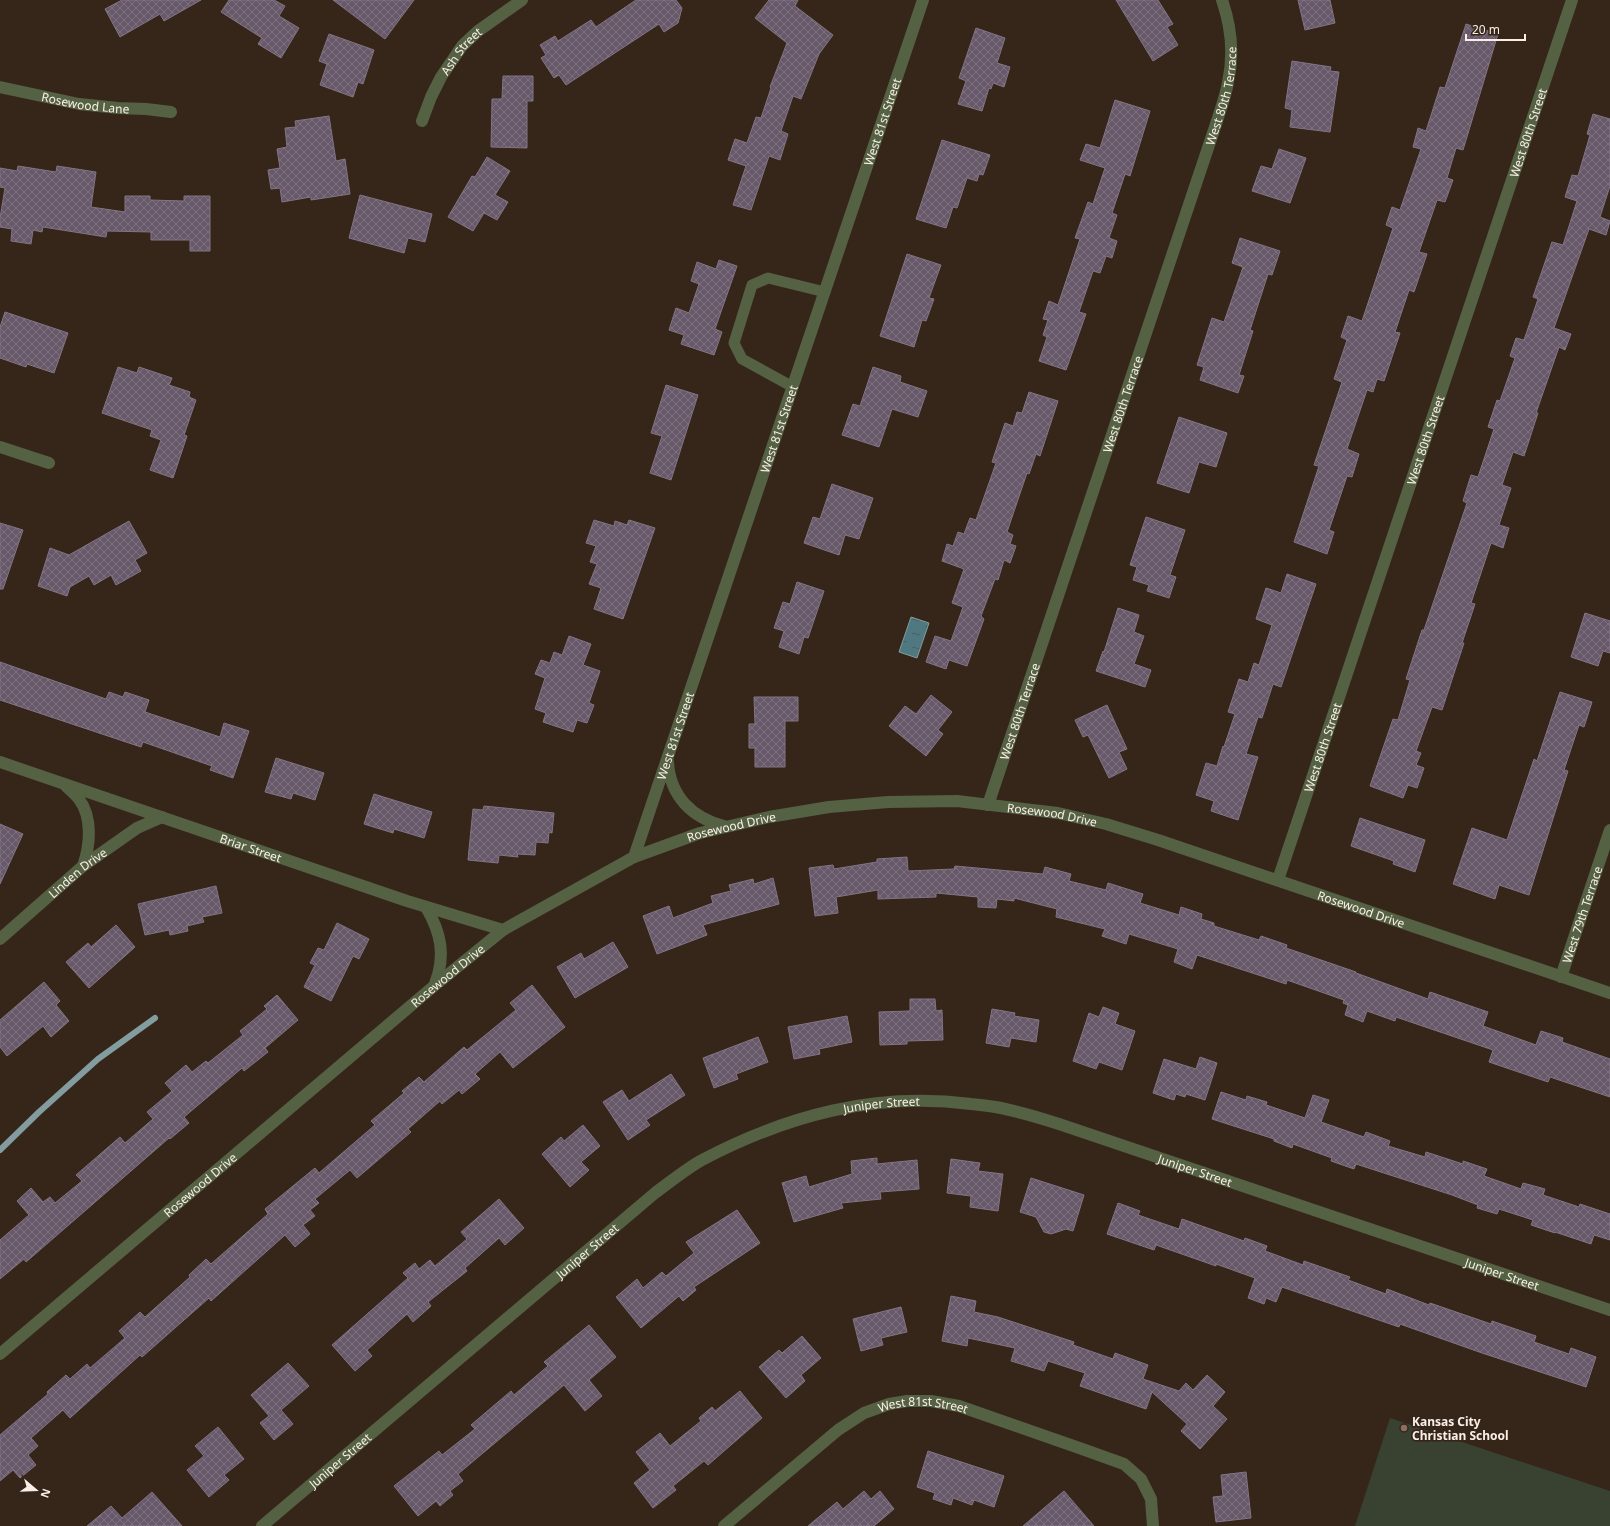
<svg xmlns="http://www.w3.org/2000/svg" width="1610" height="1526" font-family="'Noto Sans',sans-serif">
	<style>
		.green { fill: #394131 }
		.water { fill: url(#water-ripples); stroke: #829c9f }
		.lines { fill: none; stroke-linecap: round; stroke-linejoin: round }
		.stream { stroke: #829c9f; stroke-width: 6 }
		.building { fill: url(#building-cross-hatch); stroke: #827485 }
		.service { stroke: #546143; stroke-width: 11 }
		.minor { stroke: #546143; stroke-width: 12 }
		.education-dot { fill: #8d6e63; stroke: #36261a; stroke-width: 1.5 }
		.labels { text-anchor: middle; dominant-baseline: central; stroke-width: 3.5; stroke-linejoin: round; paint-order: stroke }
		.street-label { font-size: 12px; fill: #faefe7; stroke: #36261a }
		.poi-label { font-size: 12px; font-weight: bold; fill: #faefe7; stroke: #36261a; text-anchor: start }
	</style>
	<defs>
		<pattern id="water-ripples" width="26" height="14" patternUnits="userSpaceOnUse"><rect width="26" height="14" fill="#4f7880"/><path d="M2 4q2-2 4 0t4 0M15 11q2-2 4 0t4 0" fill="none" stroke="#4d6062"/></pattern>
		<pattern id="building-cross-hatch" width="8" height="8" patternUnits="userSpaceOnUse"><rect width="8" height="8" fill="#67596a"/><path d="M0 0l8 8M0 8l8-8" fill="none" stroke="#7e717f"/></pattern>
	</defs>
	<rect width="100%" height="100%" fill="#36261a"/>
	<path class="green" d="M1390,1418L1610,1491V1526H1355Z"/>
	<path class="water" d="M911,617L929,623L917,658L899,652Z"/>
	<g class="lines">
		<path class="stream" d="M0,1150L39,1112L98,1059L155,1018"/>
	</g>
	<g class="building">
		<path d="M122,0H201L164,21L160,14L120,37L105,9Z"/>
		<path d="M229,0H274L285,6L279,16L299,28L281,58L258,44L262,38L221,12Z"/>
		<path d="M333,0H414L385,39Z"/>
		<path d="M636,0H676L682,8L678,23L664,32L659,24L566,85L559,75L554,78L541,58L546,55L540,45L555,36L558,41L591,20L596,27Z"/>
		<path d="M769,0H798L795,6L833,35L819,54L801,99L793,96L781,131L788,134L780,160L769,156L751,210L733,205L746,166L728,160L735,139L747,143L756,117L761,118L771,88L770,87L787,43L755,18Z"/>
		<path d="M1116,0H1158L1173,24L1167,27L1178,45L1153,61Z"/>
		<path d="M1298,0H1330L1335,23L1305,30Z"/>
		<path d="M1466,24L1498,34L1463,150L1456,148L1447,178L1453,180L1445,202L1437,200L1419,252L1427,254L1414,292L1409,290L1395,332L1400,333L1384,381L1377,379L1373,392L1367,390L1347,449L1359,454L1352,477L1347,476L1329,530L1334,532L1327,554L1294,542L1319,466L1314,465L1342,382L1334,379L1347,340L1341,337L1348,316L1362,321L1393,228L1386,225L1392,207L1400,210L1421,149L1413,147L1418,128L1426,131L1440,87L1445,88Z"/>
		<path d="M976,28L1005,38L997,63L1010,67L1004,87L993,83L991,89L989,88L982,111L958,104L966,81L959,78Z"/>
		<path d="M329,34L374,50L363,84L358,82L353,97L320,85L327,64L319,61Z"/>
		<path d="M1292,61L1331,67L1330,71L1339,72L1330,132L1290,127L1292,110L1285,108Z"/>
		<path d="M503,76H533V101H527V148L491,147L492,99H502Z"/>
		<path d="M1115,100L1150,111L1130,176L1125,174L1112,213L1117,215L1109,238L1117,241L1112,258L1106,256L1100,273L1093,271L1079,312L1086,314L1066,370L1039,361L1047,337L1043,335L1048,320L1043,319L1049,301L1058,305L1080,239L1075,238L1088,202L1093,204L1105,168L1080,160L1086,144L1100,148Z"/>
		<path d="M1593,114L1610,119V186L1600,217L1610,221L1606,235L1589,229L1554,328L1571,334L1565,350L1559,347L1536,413H1538L1524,456L1513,452L1502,485L1511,488L1499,525L1509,528L1503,548L1491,543L1471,603L1475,604L1462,643H1464L1442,710L1432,707L1416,751L1421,753L1416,765L1424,768L1417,788L1408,785L1403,798L1370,786L1393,719L1398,720L1410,680L1406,679L1422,630H1424L1467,503L1463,501L1471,475L1478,477L1494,429L1488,427L1497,400L1500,401L1515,358L1510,356L1516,338L1524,340L1538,299L1533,297L1552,242L1563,245L1577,201L1565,197L1572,175L1578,176L1590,135L1587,134Z"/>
		<path d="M329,116L336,161L345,159L350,194L311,200V197L282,202L280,188L271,189L268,170L280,168L277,149L287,147L285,128L296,127L295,121Z"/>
		<path d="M942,140L990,155L983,175L979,174L977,181L967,178L957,208L953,207L946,228L916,219Z"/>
		<path d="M1279,149L1306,158L1290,203L1252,191L1261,166L1272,169Z"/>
		<path d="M487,157L510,171L495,195L508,202L497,220L484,213L473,231L448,217L472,176L475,177Z"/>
		<path d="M18,166L56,172L57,166L96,172L91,207L125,212V196H150V200L184,201V196H210V251H190V240H151V232L107,231L106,237L43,227L42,232L33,230L31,244L11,241L12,229L0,227V218L5,188L0,187V168L17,171Z"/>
		<path d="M360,195L432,214L425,242L408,238L404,253L349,238Z"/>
		<path d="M1240,238L1280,251L1272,275L1268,274L1250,330L1253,331L1239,375L1244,376L1238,393L1200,380L1204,367L1197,365L1212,318L1224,322L1243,267L1232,263Z"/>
		<path d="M907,254L941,265L929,298L934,299L926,321L922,320L914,347L880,336Z"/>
		<path d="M719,260L737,266L715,329L722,332L714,355L681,344L684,335L669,330L676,308L689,313L699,284L691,281L697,262L716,269Z"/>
		<path d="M5,312L68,333L54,373L27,364L26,367L0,358V327Z"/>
		<path d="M118,367L137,373L139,367L172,378L169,385L190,392L189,397L196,400L184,435L187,436L173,478L150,470L161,440L150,436L152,430L102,413Z"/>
		<path d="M873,367L901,376L900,382L927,391L918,417L892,409L879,447L842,435L853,404L860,406Z"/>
		<path d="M666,385L698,395L671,480L650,473L662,436L651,433Z"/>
		<path d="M1029,392L1058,401L1040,456L1036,454L1029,474L1027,473L1007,532L1013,535L1010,544L1016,546L1010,563L1004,560L998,580L995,579L981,616L984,619L967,666L949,660L946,669L926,662L935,636L951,641L963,607L952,603L964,569L942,561L947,544L953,546L958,532L964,534L970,518L976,520L996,463L992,462L1005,423L1013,426L1017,412L1022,413Z"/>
		<path d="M1179,417L1227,433L1216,467L1199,462L1189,493L1157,483Z"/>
		<path d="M832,484L873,498L859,539L845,535L839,555L804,543L813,517L820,519Z"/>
		<path d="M1146,517L1185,530L1170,575L1176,577L1169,598L1147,591L1149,585L1133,580L1137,567L1130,565Z"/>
		<path d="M594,520L614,526L615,521L627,525L629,520L655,528L623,619L594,609L601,588L589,584L597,564L590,562L596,546L586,543Z"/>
		<path d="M129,521L147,553L135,560L141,571L116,585L111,575L94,585L89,576L70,587L67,596L38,586L50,548L69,555Z"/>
		<path d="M0,523L23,530L3,589H0Z"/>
		<path d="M1287,574L1316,584L1281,687L1273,684L1262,718L1258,717L1246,754L1258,757L1238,820L1211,811L1214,801L1196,795L1206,763L1217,766L1223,746L1224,747L1235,714L1228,712L1239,679L1248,682L1254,663L1259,665L1272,625L1256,619L1266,588L1281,593Z"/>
		<path d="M797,582L824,591L808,638L804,637L799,654L779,647L784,631L774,628L783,602L790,604Z"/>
		<path d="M1118,608L1139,615L1134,632L1144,636L1134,664L1151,670L1145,687L1096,671L1103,651L1104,652Z"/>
		<path d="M1585,613L1610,621V653L1603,651L1598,666L1571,657Z"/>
		<path d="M569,636L591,644L583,665L600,671L589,703L594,705L587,723L577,720L573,732L543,722L546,713L535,709L545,678L535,674L541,660L550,663L554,652L562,655Z"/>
		<path d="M0,662L106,699L109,692L123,697L125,692L149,700L145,712L220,737L224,723L249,731L233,778L210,770L212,766L143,742L141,747L0,700Z"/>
		<path d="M1560,692L1592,702L1584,727L1579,725L1564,770L1568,771L1529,895L1499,885L1495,899L1453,884L1472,828L1507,840L1534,759L1537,761Z"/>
		<path d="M931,695L952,712L938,730L943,734L926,756L889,726L905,706L916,714Z"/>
		<path d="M754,697H798V721H785V767H755V748H749V724H755Z"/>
		<path d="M1107,705L1127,749L1119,752L1127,769L1109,778L1088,735L1083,737L1075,720Z"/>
		<path d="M276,758L324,773L315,800L293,793L291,799L265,792Z"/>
		<path d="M374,794L432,812L424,838L394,829L393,833L364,824Z"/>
		<path d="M484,806L554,813L552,833L549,832L548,843L536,842L535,855L517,854L518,857L499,855L498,863L468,860L473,809L483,810Z"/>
		<path d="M1360,818L1425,840L1415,872L1393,864L1394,861L1351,846Z"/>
		<path d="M0,824L23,834L0,884Z"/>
		<path d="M907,857L908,871L954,869L955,866L1043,874L1045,867L1071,874L1069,881L1106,890L1108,883L1143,894L1140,903L1179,915L1181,907L1202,914L1201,919L1214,923V926L1259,940L1261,936L1287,945L1286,948L1356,972V973L1428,999L1430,992L1488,1012L1483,1026L1536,1045L1541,1031L1563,1038L1562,1042L1610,1059V1097L1550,1077L1548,1082L1489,1062L1493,1050L1396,1017L1395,1021L1367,1011L1363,1022L1345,1015L1348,1005L1343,1003L1344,1000L1287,980L1286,984L1197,955L1192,969L1174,962L1178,949L1129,934L1126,944L1102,936L1105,929L1056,917L1057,909L1014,898V901L997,899L996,908L978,907V897L936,893V897L878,899V890L836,897L838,913L815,916L809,868L833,865L834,869L877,862V859Z"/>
		<path d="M773,878L779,904L703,925L707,935L657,954L643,916L669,906L673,918L713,903L711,896L731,891L729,885L753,879L754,884Z"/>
		<path d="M216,886L222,913L202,917L204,922L187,926L188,931L170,935L169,930L145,935L138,904Z"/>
		<path d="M337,923L369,939L359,959L353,956L331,1001L304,987L315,965L310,963L318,948L324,950Z"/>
		<path d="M116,925L135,947L89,988L66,962L88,943L91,947Z"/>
		<path d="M613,942L628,967L575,998L557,967L581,953L584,959Z"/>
		<path d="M44,982L60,1001L56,1005L69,1021L51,1037L43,1026L7,1056L0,1047V1020Z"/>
		<path d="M532,985L565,1027L513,1068L500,1052L475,1074L480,1079L462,1094L459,1090L442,1104L440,1101L408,1129L411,1132L357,1178L350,1170L315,1199L319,1203L310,1210L315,1216L303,1225L310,1234L295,1247L285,1235L211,1301L209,1298L142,1357L140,1355L70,1418L63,1410L31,1438L38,1446L28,1455L36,1465L20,1478L13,1470L0,1481V1435L48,1394L47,1392L66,1375L70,1379L87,1364L90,1368L125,1338L119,1331L140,1312L145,1317L190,1277L189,1275L206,1259L211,1264L268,1214L265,1209L315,1168L319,1173L375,1125L371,1121L404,1093L402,1091L419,1077L424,1082L464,1047L467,1050L516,1010L510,1003Z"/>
		<path d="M277,995L298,1020L265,1048L268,1052L244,1071L242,1068L184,1117L189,1123L170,1139L169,1138L26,1262L24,1259L0,1279V1240L29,1215L17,1201L31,1188L43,1202L50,1197L55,1203L82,1181L76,1175L120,1137L125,1143L153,1119L147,1112L172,1091L165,1083L186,1065L192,1072L206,1061L208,1063L243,1035L240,1031L267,1009L264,1006Z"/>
		<path d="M910,999H935L936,1011L942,1010L943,1040L907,1041V1044L880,1045L879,1012L910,1011Z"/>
		<path d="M1103,1007L1119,1013L1115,1024L1135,1031L1122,1070L1099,1062L1096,1069L1073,1061L1089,1013L1099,1017Z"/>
		<path d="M992,1009L1015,1013L1014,1016L1039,1020L1036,1042L1011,1038L1009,1047L986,1043Z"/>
		<path d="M847,1016L852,1042L819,1049L820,1054L794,1059L788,1027Z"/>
		<path d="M758,1037L768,1062L736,1074L738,1079L714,1088L703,1058Z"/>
		<path d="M1200,1057L1217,1063L1205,1100L1186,1094L1185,1097L1176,1094L1174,1100L1153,1093L1164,1059L1196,1069Z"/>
		<path d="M671,1074L685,1095L646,1120L650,1125L628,1140L603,1102L622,1090L629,1101Z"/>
		<path d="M1221,1092L1246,1100L1247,1096L1267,1102L1266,1105L1305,1118L1313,1095L1329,1100L1321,1122L1364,1137L1366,1132L1390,1141L1388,1146L1425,1157L1426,1152L1463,1164V1161L1487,1169L1484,1176L1521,1189L1523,1183L1545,1189L1543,1195L1579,1207L1580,1204L1610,1214V1240L1594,1235L1591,1244L1555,1232V1233L1531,1225L1533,1220L1499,1209L1497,1214L1477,1208L1478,1205L1452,1195L1356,1164L1354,1169L1331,1161L1332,1158L1293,1144L1292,1148L1274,1141V1139L1212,1119Z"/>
		<path d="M583,1125L600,1146L581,1162L589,1170L570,1187L542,1154L561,1137L564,1141Z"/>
		<path d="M877,1158V1164L917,1160L919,1189L880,1192L881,1199L841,1203L843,1208L794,1222L782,1183L806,1176L809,1187L852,1174L851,1161Z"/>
		<path d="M951,1159L980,1163L978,1171L1003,1174L998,1211L970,1207L971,1196L947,1193Z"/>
		<path d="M1031,1178L1084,1195L1073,1231L1066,1229L1051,1234L1044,1232L1036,1217L1020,1212Z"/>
		<path d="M499,1199L524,1228L505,1245L499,1238L465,1268L467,1271L428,1302L431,1306L413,1322L407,1314L367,1350L372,1356L355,1371L332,1345L408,1278L403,1273L415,1263L419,1269L430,1260L435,1266L467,1239L461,1232Z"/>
		<path d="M1118,1203L1140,1211L1138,1215L1179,1229L1182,1219L1244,1241L1245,1238L1267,1246L1265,1251L1303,1265L1304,1261L1350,1277L1348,1280L1386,1294L1387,1289L1429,1305L1430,1303L1491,1324L1492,1321L1536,1336L1534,1342L1569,1354L1571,1348L1596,1357L1586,1387L1482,1353L1400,1324L1399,1327L1282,1287L1276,1302L1266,1298L1264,1304L1248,1298L1255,1278L1216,1264V1266L1156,1245L1154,1250L1107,1234Z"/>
		<path d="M737,1210L760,1243L694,1287L696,1290L683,1301L679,1296L641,1328L616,1297L637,1279L643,1288L662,1272L666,1276L694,1253L686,1242Z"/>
		<path d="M951,1296L976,1301L974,1312L998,1317L1074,1342L1073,1345L1113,1359L1115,1353L1148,1365L1143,1379L1179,1391L1186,1383L1193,1390L1207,1375L1225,1392L1213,1406L1227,1419L1200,1449L1181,1431L1187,1424L1152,1392L1146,1409L1080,1386L1085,1373L1048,1361L1044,1371L1011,1361L1015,1348L968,1338L967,1346L942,1341Z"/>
		<path d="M901,1307L907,1332L881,1338L883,1345L861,1351L853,1319Z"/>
		<path d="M589,1325L616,1357L589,1380L602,1396L585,1411L564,1385L458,1474L463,1481L450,1491L453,1495L440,1506L436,1501L418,1516L394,1486L439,1451L442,1455L475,1429L471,1425L511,1391L514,1395L548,1366L544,1362Z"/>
		<path d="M802,1336L821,1358L801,1375L805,1381L786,1398L759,1367L779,1350L782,1353Z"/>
		<path d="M288,1363L309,1386L281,1410L293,1424L274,1440L260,1423L269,1416L251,1395Z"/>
		<path d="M740,1391L762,1418L708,1465L704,1461L673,1486L676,1490L653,1508L634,1483L650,1470L636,1452L660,1433L670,1446L701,1421L699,1418L712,1407L715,1411Z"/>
		<path d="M218,1427L244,1459L224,1475L229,1480L209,1497L187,1470L204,1456L195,1446Z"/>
		<path d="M928,1451L1004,1476L994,1507L974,1500L972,1505L953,1498L951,1505L933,1499L935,1493L917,1487Z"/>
		<path d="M1246,1472L1251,1518L1216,1522L1213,1497L1223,1496L1221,1475Z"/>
		<path d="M864,1491L871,1499L880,1491L894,1509L874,1526H808L837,1502L843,1509Z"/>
		<path d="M1064,1491L1094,1526H1023Z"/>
		<path d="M152,1492L182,1526H87L111,1506L122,1518Z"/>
	</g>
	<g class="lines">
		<path class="service" d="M793,387L742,359L734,343L752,285L768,278L825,292"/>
		<g class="minor">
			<path id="s1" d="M0,87L79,104L118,108L146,109L171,112"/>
			<path id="s2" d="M422,121L431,97L441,77L462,46L478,31L522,0"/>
			<path d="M0,447L49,463"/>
			<path id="s3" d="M0,762L407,901L503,930"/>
			<path d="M668,762C670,796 692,818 724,826"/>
			<path d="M66,786C70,790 75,794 79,799C93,818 90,846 83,866"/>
			<path id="s4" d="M988,805L1217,121C1221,108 1226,95 1228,82C1234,55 1231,26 1222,0"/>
			<path id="s5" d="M634,857L923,0"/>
			<path id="s6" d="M1278,880L1572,0"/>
			<path d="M426,907C441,933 446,955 435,984"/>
			<path id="s7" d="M0,939L83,866L137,828L162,817"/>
			<path id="s8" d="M1561,977L1610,830"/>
			<path id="s9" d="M0,1354L434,986L503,930L634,857L700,833L769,817L829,807L888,802L957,801L1058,813L1106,824L1158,840L1610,993"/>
			<path id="s10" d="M262,1526L655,1193C670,1182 686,1169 702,1160C788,1115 874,1092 971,1104C981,1105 991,1106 1001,1108C1020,1112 1040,1118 1059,1124L1610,1310"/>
			<path id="s11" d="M724,1526L838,1430L864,1413L889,1404L907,1401H931L959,1406L1085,1450L1124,1464L1141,1479L1151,1499L1153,1526"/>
		</g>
	</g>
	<circle class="education-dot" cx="1404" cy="1428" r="4"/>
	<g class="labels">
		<g class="street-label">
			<text stroke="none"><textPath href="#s2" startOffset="81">Ash Street</textPath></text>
			<text stroke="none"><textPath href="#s4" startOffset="747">West 80th Terrace</textPath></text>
			<text stroke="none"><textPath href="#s1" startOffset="87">Rosewood Lane</textPath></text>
			<text stroke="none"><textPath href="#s5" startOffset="776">West 81st Street</textPath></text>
			<text stroke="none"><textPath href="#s6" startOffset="788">West 80th Street</textPath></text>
			<text stroke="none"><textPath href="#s4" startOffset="423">West 80th Terrace</textPath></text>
			<text stroke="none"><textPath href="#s5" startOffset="452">West 81st Street</textPath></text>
			<text stroke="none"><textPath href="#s6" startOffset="464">West 80th Street</textPath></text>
			<text stroke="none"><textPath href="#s4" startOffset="99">West 80th Terrace</textPath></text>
			<text stroke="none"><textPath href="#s5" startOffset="128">West 81st Street</textPath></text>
			<text stroke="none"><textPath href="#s6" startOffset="140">West 80th Street</textPath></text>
			<text stroke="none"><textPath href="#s9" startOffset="1234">Rosewood Drive</textPath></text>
			<text stroke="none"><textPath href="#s9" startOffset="910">Rosewood Drive</textPath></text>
			<text stroke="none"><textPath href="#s3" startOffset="265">Briar Street</textPath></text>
			<text stroke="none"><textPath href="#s7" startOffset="102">Linden Drive</textPath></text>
			<text stroke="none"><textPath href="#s9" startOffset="1558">Rosewood Drive</textPath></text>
			<text stroke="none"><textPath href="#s8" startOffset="66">West 79th Terrace</textPath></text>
			<text stroke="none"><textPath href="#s9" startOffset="586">Rosewood Drive</textPath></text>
			<text stroke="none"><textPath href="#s10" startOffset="762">Juniper Street</textPath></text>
			<text stroke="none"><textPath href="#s10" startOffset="1086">Juniper Street</textPath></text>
			<text stroke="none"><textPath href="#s9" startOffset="262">Rosewood Drive</textPath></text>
			<text stroke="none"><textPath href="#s10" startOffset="426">Juniper Street</textPath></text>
			<text stroke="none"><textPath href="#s10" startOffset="1410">Juniper Street</textPath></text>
			<text stroke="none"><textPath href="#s11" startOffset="241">West 81st Street</textPath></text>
			<text stroke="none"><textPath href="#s10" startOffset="102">Juniper Street</textPath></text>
		</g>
		<g class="poi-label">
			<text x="1412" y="1421">Kansas City<tspan x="1412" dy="14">Christian School</tspan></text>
		</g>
	</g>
	<g transform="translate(36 1490) rotate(109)" stroke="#36261a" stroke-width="3" paint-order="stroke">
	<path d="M0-3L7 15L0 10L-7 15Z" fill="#faefe7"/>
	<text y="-6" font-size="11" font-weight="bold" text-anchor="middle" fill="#faefe7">N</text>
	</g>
	<path d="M1466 34v6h59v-6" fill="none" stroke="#faefe7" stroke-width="2"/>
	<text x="1472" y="34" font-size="12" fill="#faefe7" stroke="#36261a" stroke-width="3" paint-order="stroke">20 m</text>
</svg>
